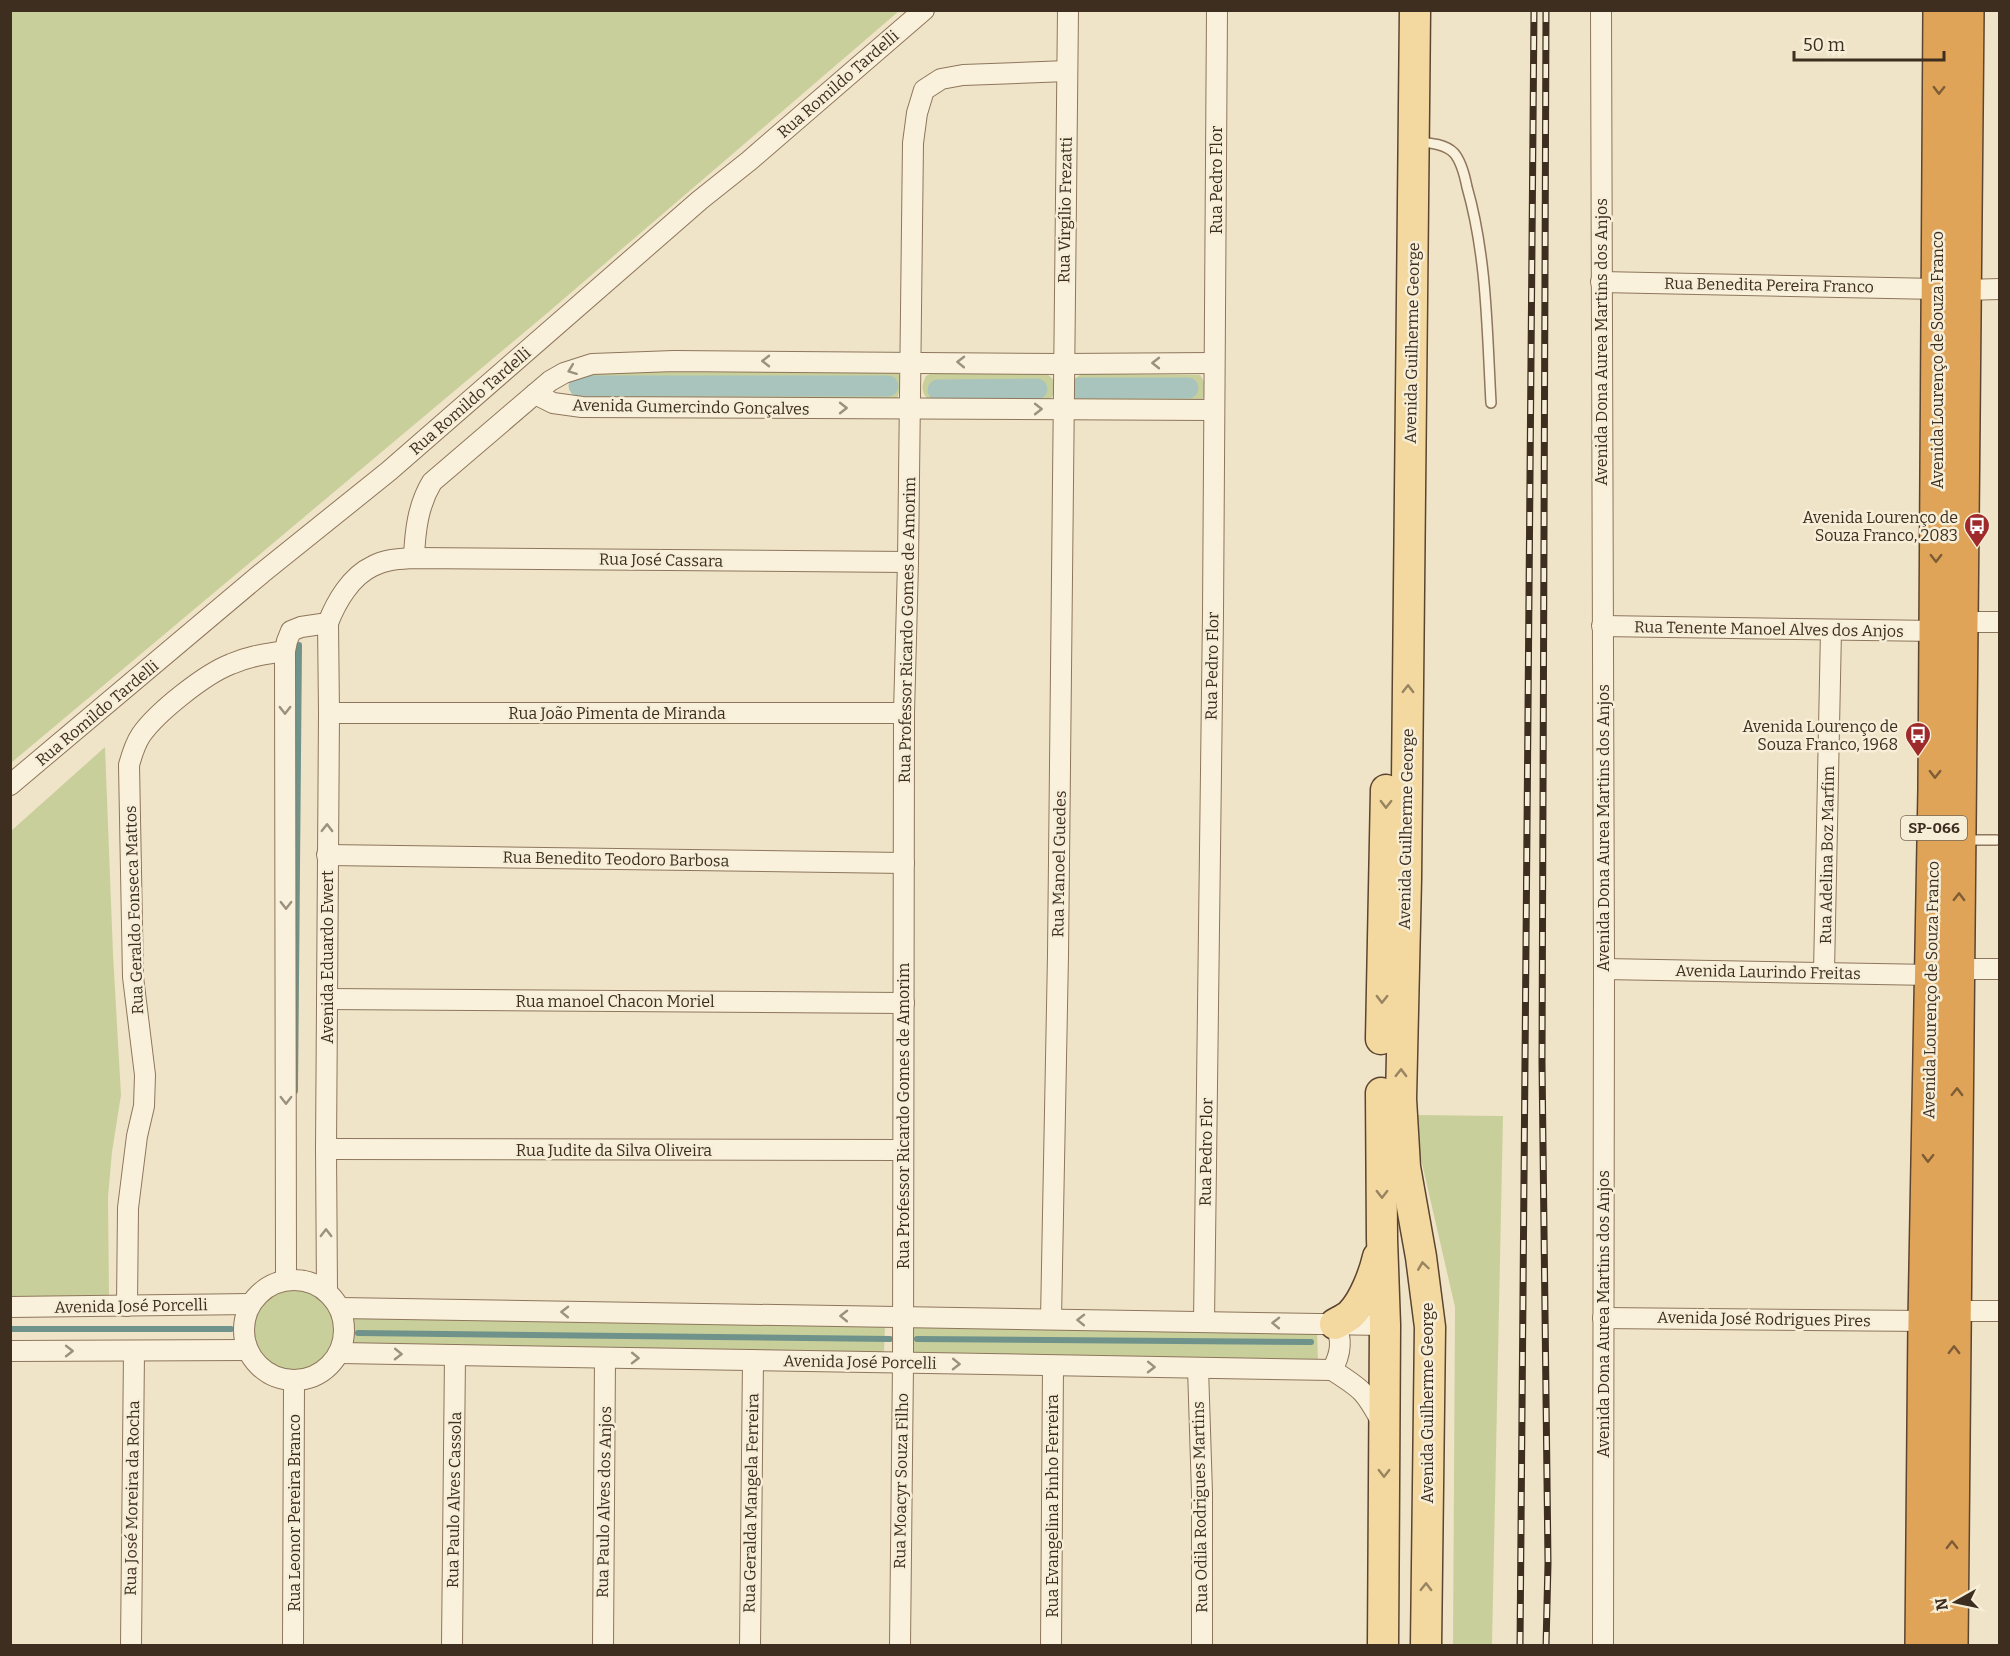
<svg xmlns="http://www.w3.org/2000/svg" width="2010" height="1656" font-family="Bitter,serif">
	<style>
		.green { fill: #c9cf9b }
		.lines { fill: none; stroke-linecap: round; stroke-linejoin: round }
		.stream { stroke: #6f938a; stroke-width: 6 }
		.canal { stroke: #a9c4bc; stroke-width: 21 }
		.lane-casing { stroke: #8d765c; stroke-width: 12 }
		.street-casing { stroke: #8d765c; stroke-width: 22 }
		.primary-casing { stroke: #5b4430; stroke-width: 33 }
		.highway-casing { stroke: #5b4430; stroke-width: 36 }
		.lane { stroke: #faf1dc; stroke-width: 9 }
		.street { stroke: #faf1dc; stroke-width: 20 }
		.primary { stroke: #f3d9a0; stroke-width: 30 }
		.highway { stroke: #e0a458; stroke-width: 33 }
		.rail-casing { stroke: #3d2e20; stroke-width: 7 }
		.rail { stroke: #f7eed8; stroke-width: 4.5; stroke-dasharray: 14; stroke-linecap: butt }
		.oneway { stroke: #7e5d36 }
		.oneway2 { stroke: #9c907e }
		.oneway3 { stroke: #988460 }
		.labels { text-anchor: middle; dominant-baseline: central; stroke-width: 5; stroke-linejoin: round; paint-order: stroke }
		.shield { fill: #f7eed8; stroke: #756857; stroke-width: 1.5 }
		.shield-label { font-size: 15px; font-weight: bold; fill: #3d2e20 }
		.street-label { font-size: 16px; fill: #3d2e20; stroke: #f7eed8 }
		.poi-label { font-size: 16px; fill: #3d2e20; stroke: #f7eed8; text-anchor: end }
	</style>
	<rect width="100%" height="100%" fill="#f0e4c8"/>
	<g class="green">
		<path d="M11,10H899V11L545,315L11,763Z"/>
		<path d="M579,370L891,371L899,374L902,381L897,399L578,398C567,387 568,380 579,370Z"/>
		<path d="M934,372L1047,374L1054,380C1056,390 1055,395 1047,402L928,400C921,391 921,387 926,376Z"/>
		<path d="M1082,374L1200,375C1207,384 1207,395 1199,404L1076,401C1068,389 1069,380 1082,374Z"/>
		<path d="M105,747L113,954L121,1095L112,1152L108,1197L109,1296L11,1298V831Z"/>
		<path d="M1416,1115L1503,1116L1492,1645H1453L1455,1307L1418,1146Z"/>
		<circle cx="294" cy="1330" r="44"/>
		<path d="M352,1318L885,1326L884,1353L352,1345Z"/>
		<path d="M910,1328L1317,1330L1318,1362L910,1357Z"/>
	</g>
	<g class="lines">
		<g class="stream">
			<path d="M295,1091L299,645"/>
			<path d="M10,1329H231"/>
			<path d="M358,1333L890,1339"/>
			<path d="M917,1339L1311,1342"/>
		</g>
		<g class="canal">
			<path d="M579,386H888"/>
			<path d="M1080,388H1188"/>
			<path d="M938,390L1037,389"/>
		</g>
		<defs>
			<g id="lane">
				<path d="M1419,142C1430,143 1445,144 1454,153C1461,161 1465,177 1467,187C1487,257 1487,331 1491,403"/>
				<path d="M1965,840H1996"/>
			</g>
			<g id="street">
				<path d="M1601,10L1604,969L1603,1646"/>
				<path d="M1601,282L1937,289"/>
				<path d="M1965,290L2000,289"/>
				<path d="M535,394L553,403L582,407L1213,410"/>
				<path d="M414,558C415,531 418,505 432,482L550,381L564,373L592,364L674,361L1063,364L1214,363"/>
				<path d="M1962,622H2000"/>
				<path d="M1602,626L1936,631"/>
				<path d="M329,713H904"/>
				<path d="M10,785L262,573L389,471L700,200L749,161L924,10"/>
				<path d="M327,855L904,863"/>
				<path d="M1604,969L1932,975"/>
				<path d="M1959,969H2000"/>
				<path d="M1824,972L1831,630"/>
				<path d="M327,999L904,1003"/>
				<path d="M326,1149L903,1150"/>
				<circle cx="294" cy="1330" r="50"/>
				<path d="M286,1280L285,651L287,641L291,631L301,627L328,623C336,602 351,576 373,566C386,559 400,559 414,558L908,562"/>
				<path d="M327,1291L326,1149L329,713L328,623"/>
				<path d="M127,1306L128,1208L137,1136L144,1106L145,1075L133,977L129,765C132,754 135,744 141,735C157,712 205,674 231,664C249,656 266,654 285,651"/>
				<path d="M10,1307L251,1304"/>
				<path d="M340,1308L1385,1325"/>
				<path d="M1954,1311H2000"/>
				<path d="M1603,1318L1925,1321"/>
				<path d="M1051,1319L1058,955L1068,10"/>
				<path d="M1204,1322L1213,614L1217,10"/>
				<path d="M10,1351L248,1350"/>
				<path d="M340,1353L1332,1370"/>
				<path d="M1198,1368L1202,1493V1646"/>
				<path d="M1332,1370C1362,1389 1365,1391 1382,1423"/>
				<path d="M1332,1370C1341,1354 1343,1340 1335,1324"/>
				<path d="M131,1646L134,1351"/>
				<path d="M293,1646L294,1381"/>
				<path d="M452,1646L455,1355"/>
				<path d="M603,1646L605,1358"/>
				<path d="M750,1646L753,1360"/>
				<path d="M900,1646L903,1363L904,713L908,562L913,143L917,113L924,90L941,79L963,75L1067,71"/>
				<path d="M1051,1646L1053,1366"/>
			</g>
			<g id="primary">
				<path d="M1415,10L1406,879L1401,1099L1405,1167L1421,1257L1430,1327L1426,1646"/>
				<path d="M1381,1039L1386,790"/>
				<path d="M1381,1093L1382,1239L1385,1325L1383,1646"/>
				<path d="M1335,1324C1340,1321 1347,1318 1351,1314C1364,1301 1374,1274 1378,1257"/>
			</g>
			<g id="highway">
				<path d="M1922,1646L1925,1321L1935,789L1940,10"/>
				<path d="M1951,1646L1967,10"/>
			</g>
		</defs>
		<use href="#lane" class="lane-casing"/>
		<use href="#street" class="street-casing"/>
		<use href="#primary" class="primary-casing"/>
		<use href="#highway" class="highway-casing"/>
		<use href="#lane" class="lane"/>
		<use href="#street" class="street"/>
		<use href="#primary" class="primary"/>
		<use href="#highway" class="highway"/>
		<defs>
			<g id="rail">
				<path d="M1520,1646L1534,10"/>
				<path d="M1546,1646L1548,1563L1542,1062L1546,10"/>
			</g>
		</defs>
		<use href="#rail" class="rail-casing"/>
		<use href="#rail" class="rail"/>
	</g>
	<defs><path id="oneway-chevron" d="M-2-3.5L2.5 0L-2 3.5" fill="none" stroke-width="1.6" stroke-linecap="round" stroke-linejoin="round" transform="scale(1.5)"/></defs>
	<g class="oneway">
		<use href="#oneway-chevron" transform="translate(1939 90) rotate(91)"/>
		<use href="#oneway-chevron" transform="translate(1936 558) rotate(90)"/>
		<use href="#oneway-chevron" transform="translate(1935 774) rotate(91)"/>
		<use href="#oneway-chevron" transform="translate(1959 897) rotate(-89)"/>
		<use href="#oneway-chevron" transform="translate(1957 1092) rotate(-89)"/>
		<use href="#oneway-chevron" transform="translate(1928 1158) rotate(91)"/>
		<use href="#oneway-chevron" transform="translate(1954 1350) rotate(-90)"/>
		<use href="#oneway-chevron" transform="translate(1952 1545) rotate(-90)"/>
	</g>
	<g class="oneway2">
		<use href="#oneway-chevron" transform="translate(766 361) rotate(-180)"/>
		<use href="#oneway-chevron" transform="translate(961 362) rotate(-179)"/>
		<use href="#oneway-chevron" transform="translate(1156 363) rotate(180)"/>
		<use href="#oneway-chevron" transform="translate(572 370) rotate(159)"/>
		<use href="#oneway-chevron" transform="translate(843 408)"/>
		<use href="#oneway-chevron" transform="translate(1038 409)"/>
		<use href="#oneway-chevron" transform="translate(285 710) rotate(90)"/>
		<use href="#oneway-chevron" transform="translate(327 828) rotate(-89)"/>
		<use href="#oneway-chevron" transform="translate(286 905) rotate(90)"/>
		<use href="#oneway-chevron" transform="translate(286 1100) rotate(90)"/>
		<use href="#oneway-chevron" transform="translate(326 1233) rotate(-90)"/>
		<use href="#oneway-chevron" transform="translate(565 1312) rotate(-179)"/>
		<use href="#oneway-chevron" transform="translate(844 1316) rotate(-179)"/>
		<use href="#oneway-chevron" transform="translate(1081 1320) rotate(-179)"/>
		<use href="#oneway-chevron" transform="translate(1276 1323) rotate(-179)"/>
		<use href="#oneway-chevron" transform="translate(69 1351)"/>
		<use href="#oneway-chevron" transform="translate(398 1354) rotate(1)"/>
		<use href="#oneway-chevron" transform="translate(635 1358) rotate(1)"/>
		<use href="#oneway-chevron" transform="translate(956 1364) rotate(1)"/>
		<use href="#oneway-chevron" transform="translate(1151 1367) rotate(1)"/>
	</g>
	<g class="oneway3">
		<use href="#oneway-chevron" transform="translate(1408 689) rotate(-89)"/>
		<use href="#oneway-chevron" transform="translate(1386 804) rotate(91)"/>
		<use href="#oneway-chevron" transform="translate(1382 999) rotate(91)"/>
		<use href="#oneway-chevron" transform="translate(1401 1073) rotate(-89)"/>
		<use href="#oneway-chevron" transform="translate(1382 1194) rotate(90)"/>
		<use href="#oneway-chevron" transform="translate(1423 1266) rotate(-98)"/>
		<use href="#oneway-chevron" transform="translate(1384 1473) rotate(90)"/>
		<use href="#oneway-chevron" transform="translate(1426 1587) rotate(-89)"/>
	</g>
	<defs>
		<symbol id="bus-pin" viewBox="-11 -11 22 30"><path d="M0 17L-7.5 6A9.5 9.5 0 1 1 7.5 6Z" fill="#9e2a2b" stroke="#f7eed8"/><path d="M-5-6H5V4H4V6H2V4H-2V6H-4V4H-5ZM-3.5-4V0h7V-4ZM-3.5 1.2v1.5H-2V1.2ZM2 1.2v1.5H3.5V1.2Z" fill="#fff"/></symbol>
	</defs>
	<g fill-rule="evenodd">
		<use href="#bus-pin" x="1962" y="511" width="30" height="40"/>
		<use href="#bus-pin" x="1903" y="720" width="30" height="40"/>
	</g>
	<g class="labels">
		<rect class="shield" x="1901" y="816" width="66" height="24" rx="4.5"/>
		<g class="shield-label">
			<text x="1934" y="828">SP-066</text>
		</g>
		<g class="street-label">
			<text transform="translate(838 84) rotate(-41)">Rua Romildo Tardelli</text>
			<text transform="translate(1216 180) rotate(-90)">Rua Pedro Flor</text>
			<text transform="translate(1065 210) rotate(-89)">Rua Virgílio Frezatti</text>
			<text transform="translate(1769 285) rotate(1)">Rua Benedita Pereira Franco</text>
			<text transform="translate(1601 342) rotate(-90)">Avenida Dona Aurea Martins dos Anjos</text>
			<text transform="translate(1412 343) rotate(-89)">Avenida Guilherme George</text>
			<text transform="translate(1937 360) rotate(-90)">Avenida Lourenço de Souza Franco</text>
			<text transform="translate(470 401) rotate(-41)">Rua Romildo Tardelli</text>
			<text transform="translate(691 407) rotate(1)">Avenida Gumercindo Gonçalves</text>
			<text transform="translate(661 560) rotate(1)">Rua José Cassara</text>
			<text transform="translate(1769 629) rotate(1)">Rua Tenente Manoel Alves dos Anjos</text>
			<text transform="translate(907 630) rotate(-89)">Rua Professor Ricardo Gomes de Amorim</text>
			<text transform="translate(1212 666) rotate(-89)">Rua Pedro Flor</text>
			<text transform="translate(97 713) rotate(-40)">Rua Romildo Tardelli</text>
			<text x="617" y="713">Rua João Pimenta de Miranda</text>
			<text transform="translate(1603 828) rotate(-90)">Avenida Dona Aurea Martins dos Anjos</text>
			<text transform="translate(1406 829) rotate(-89)">Avenida Guilherme George</text>
			<text transform="translate(1827 855) rotate(-89)">Rua Adelina Boz Marfim</text>
			<text transform="translate(616 859) rotate(1)">Rua Benedito Teodoro Barbosa</text>
			<text transform="translate(1059 864) rotate(-89)">Rua Manoel Guedes</text>
			<text transform="translate(134 910) rotate(-92)">Rua Geraldo Fonseca Mattos</text>
			<text transform="translate(327 957) rotate(-90)">Avenida Eduardo Ewert</text>
			<text transform="translate(1768 972) rotate(1)">Avenida Laurindo Freitas</text>
			<text transform="translate(1931 990) rotate(-89)">Avenida Lourenço de Souza Franco</text>
			<text x="615" y="1001">Rua manoel Chacon Moriel</text>
			<text transform="translate(903 1116) rotate(-90)">Rua Professor Ricardo Gomes de Amorim</text>
			<text x="614" y="1150">Rua Judite da Silva Oliveira</text>
			<text transform="translate(1206 1152) rotate(-89)">Rua Pedro Flor</text>
			<text transform="translate(131 1306) rotate(-1)">Avenida José Porcelli</text>
			<text transform="translate(1603 1314) rotate(-90)">Avenida Dona Aurea Martins dos Anjos</text>
			<text transform="translate(1764 1319) rotate(1)">Avenida José Rodrigues Pires</text>
			<text transform="translate(860 1362) rotate(1)">Avenida José Porcelli</text>
			<text transform="translate(1427 1403) rotate(-90)">Avenida Guilherme George</text>
			<text transform="translate(901 1481) rotate(-89)">Rua Moacyr Souza Filho</text>
			<text transform="translate(132 1498) rotate(-89)">Rua José Moreira da Rocha</text>
			<text transform="translate(454 1500) rotate(-89)">Rua Paulo Alves Cassola</text>
			<text transform="translate(604 1502) rotate(-89)">Rua Paulo Alves dos Anjos</text>
			<text transform="translate(751 1503) rotate(-89)">Rua Geralda Mangela Ferreira</text>
			<text transform="translate(1052 1506) rotate(-90)">Rua Evangelina Pinho Ferreira</text>
			<text transform="translate(1200 1507) rotate(-91)">Rua Odila Rodrigues Martins</text>
			<text transform="translate(294 1513) rotate(-90)">Rua Leonor Pereira Branco</text>
		</g>
		<g class="poi-label">
			<text x="1958" y="517">Avenida Lourenço de<tspan x="1958" dy="18">Souza Franco, 2083</tspan></text>
			<text x="1898" y="726">Avenida Lourenço de<tspan x="1898" dy="18">Souza Franco, 1968</tspan></text>
		</g>
	</g>
	<rect width="2010" height="1656" fill="none" stroke="#3d2e20" stroke-width="24"/>
	<g transform="translate(1956 1602) rotate(261)" stroke="#f7eed8" stroke-width="4.5" paint-order="stroke">
	<path d="M0-4.5L10 22L0 15L-10 22Z" fill="#3d2e20"/>
	<text y="-9" font-size="16" font-weight="bold" text-anchor="middle" fill="#3d2e20">N</text>
	</g>
	<path d="M1794 51v9h150v-9" fill="none" stroke="#3d2e20" stroke-width="3"/>
	<text x="1803" y="51" font-size="18" fill="#3d2e20" stroke="#f7eed8" stroke-width="4.5" paint-order="stroke">50 m</text>
</svg>
